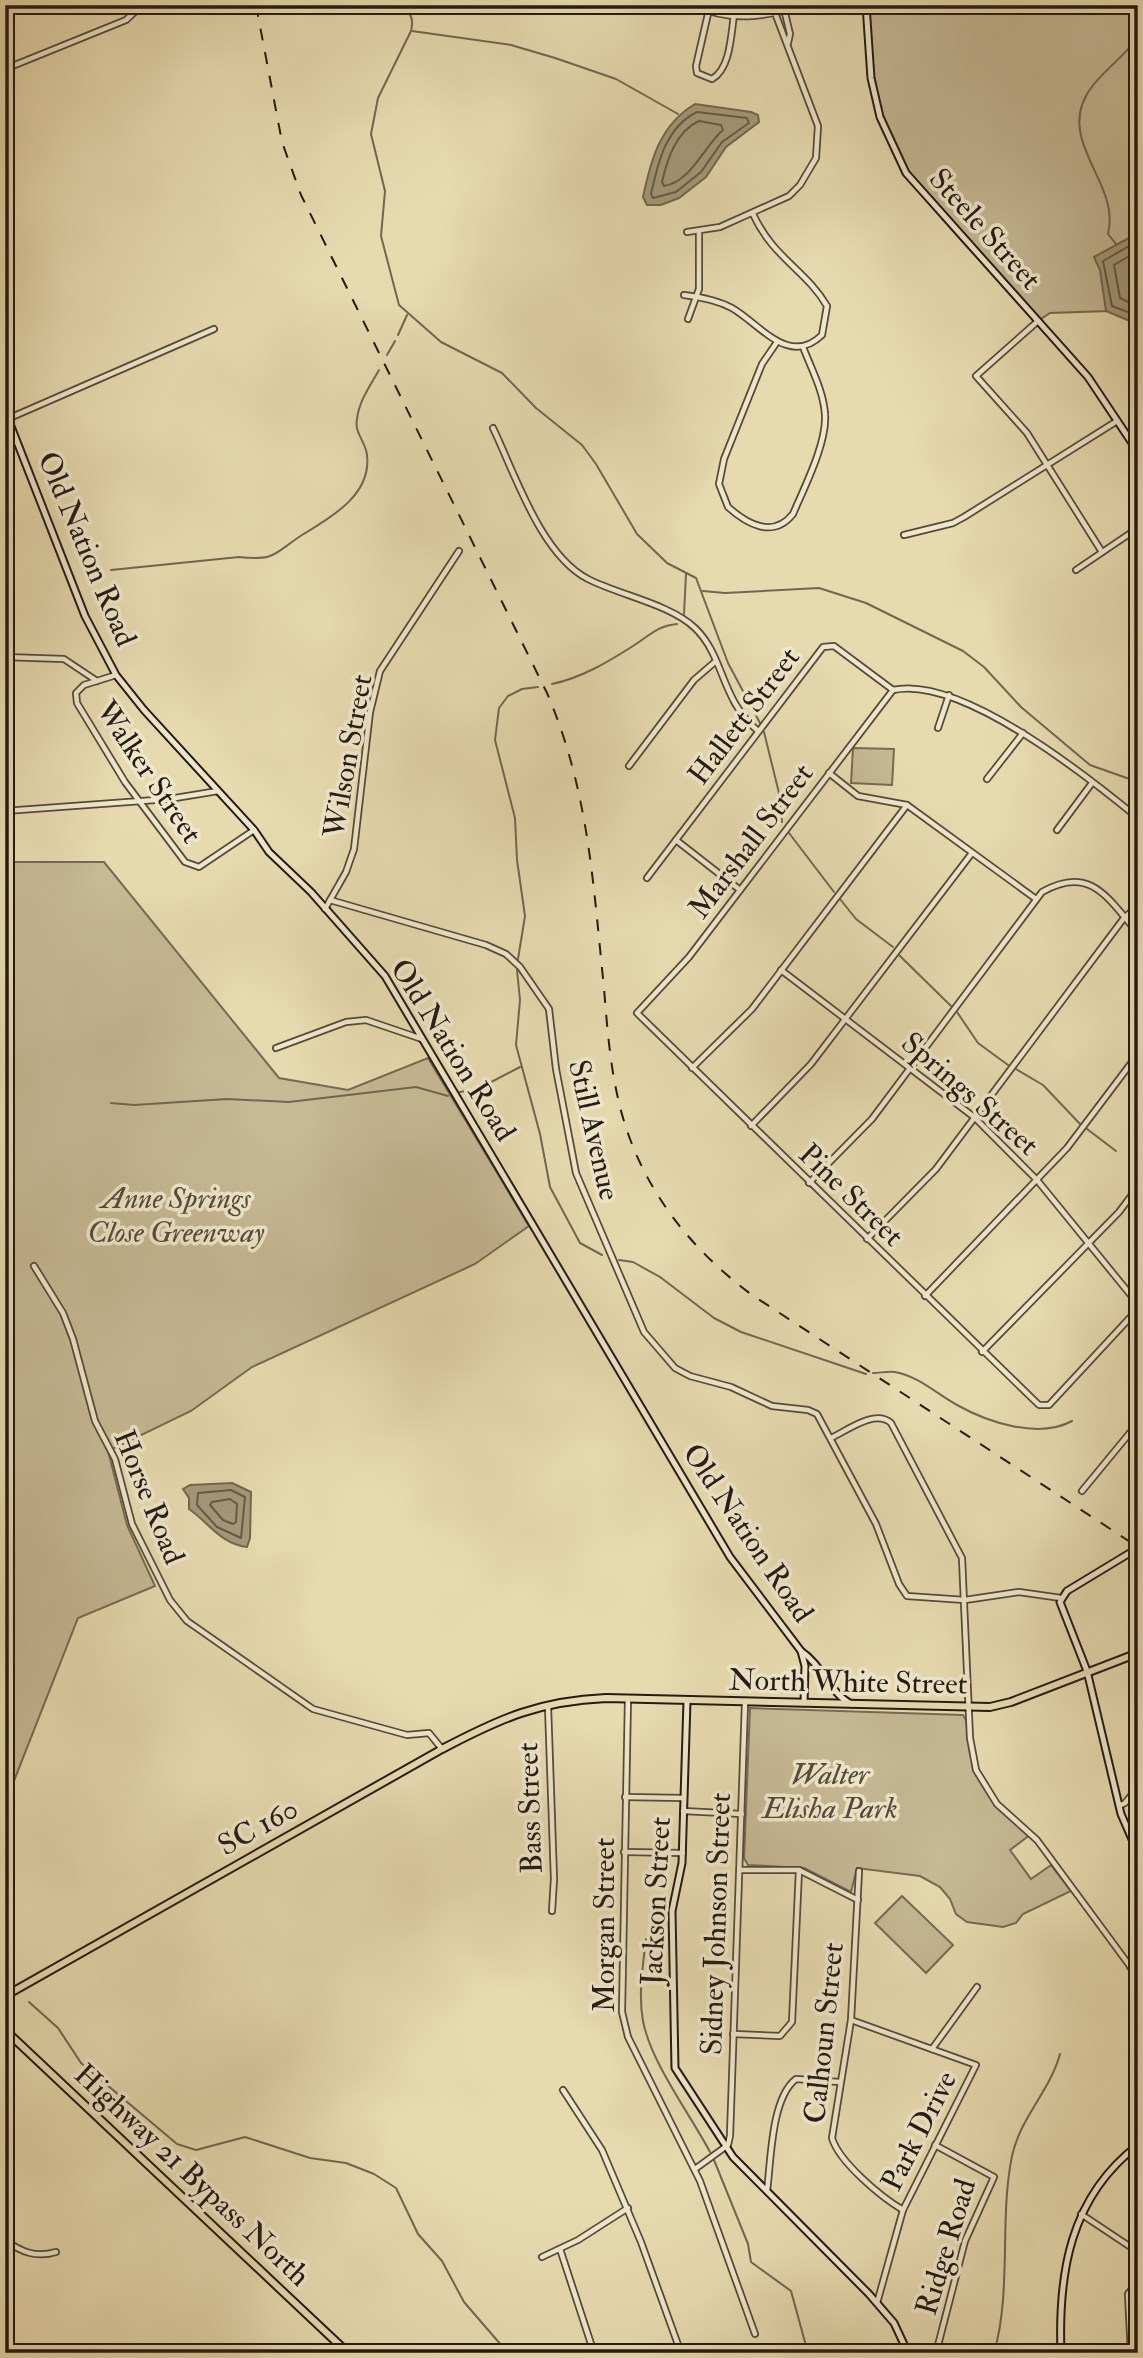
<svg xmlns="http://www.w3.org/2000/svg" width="1143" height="2358" font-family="'IM FELL Double Pica',serif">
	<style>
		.green { fill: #c6b995; stroke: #766a54; stroke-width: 2 }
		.water { fill: #a5997a; stroke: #726651; stroke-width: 2 }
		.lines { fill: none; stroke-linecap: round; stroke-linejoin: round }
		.shore { stroke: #655a47; stroke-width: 2 }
		.stream { stroke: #726651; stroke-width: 2 }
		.street-casing { stroke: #564a3b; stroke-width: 8 }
		.secondary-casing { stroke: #251a14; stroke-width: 9 }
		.primary-casing { stroke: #251a14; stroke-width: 10 }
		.street { stroke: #efe7cb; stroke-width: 4.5 }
		.secondary { stroke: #efe7cb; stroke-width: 5 }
		.primary { stroke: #e7daaf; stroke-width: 6 }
		.rail { stroke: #251a14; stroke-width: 2; stroke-dasharray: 12 12; stroke-linecap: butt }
		.labels { text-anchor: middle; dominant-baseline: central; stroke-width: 7; stroke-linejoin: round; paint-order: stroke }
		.street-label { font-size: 30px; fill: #251a14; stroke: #efe7cb }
		.park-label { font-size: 30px; font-style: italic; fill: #554a3b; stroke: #efe7cb }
	</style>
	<rect width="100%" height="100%" fill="#e7daaf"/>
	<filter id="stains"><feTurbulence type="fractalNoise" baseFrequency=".00286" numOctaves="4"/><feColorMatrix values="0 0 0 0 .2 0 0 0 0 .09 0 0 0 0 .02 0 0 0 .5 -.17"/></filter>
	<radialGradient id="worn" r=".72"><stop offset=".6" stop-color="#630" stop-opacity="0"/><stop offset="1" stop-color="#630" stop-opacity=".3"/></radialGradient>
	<g class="green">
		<path d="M866,5H1138V310L1050,313L1038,321C983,261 906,194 879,116C867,81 868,42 866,5Z"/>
		<path d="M853,748L894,749L892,785L851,783Z"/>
		<path d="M5,862H104L279,1078L348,1090L428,1058L529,1226L475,1264L252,1367L191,1411L108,1451L127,1525L155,1586L78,1618L10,1791L5,1794Z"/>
		<path d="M750,1708L963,1715C973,1730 971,1750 975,1768C982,1797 1009,1816 1031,1834L1010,1850L1031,1879L1051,1865L1071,1891L1023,1914L1016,1923L1003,1927L967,1922L956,1914L950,1899L940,1887L920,1876L857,1868L851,1892L804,1868L748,1865L744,1858Z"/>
		<path d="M902,1896L953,1945L926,1973L875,1923Z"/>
	</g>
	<g class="water">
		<path d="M695,104L751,112L758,115L759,122L726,147L706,177L679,198L661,205H647L643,197C651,159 660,125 695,104Z"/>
		<path d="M1138,233V323L1137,324L1106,311L1100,270L1094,257Z"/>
		<path d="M232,1483L251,1492L250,1538L247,1547C221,1544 209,1523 189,1509V1498L183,1489L190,1485Z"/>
	</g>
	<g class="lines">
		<g class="shore">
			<path d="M697,112L747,118L749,123L722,142L701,172L676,192L653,198L651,194C658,162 666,127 697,112Z"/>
			<path d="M699,121L721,125L723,130C704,146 691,182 664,186L662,182C667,160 676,131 699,121Z"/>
			<path d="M1138,241L1103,261L1112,306L1138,316"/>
			<path d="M1138,251L1114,265L1120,298L1138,307"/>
			<path d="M231,1490L245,1497L241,1538L217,1527L197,1505L198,1493Z"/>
			<path d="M230,1499L237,1504L236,1522L233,1524L223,1520L210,1505L212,1502Z"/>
		</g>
		<g class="stream">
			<path d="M399,5C411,12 414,18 411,31L378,98L371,134L385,191L381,236L399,305L441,342L502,373L536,408L582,445L596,464L637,534L667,563L696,578L728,663L760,723"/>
			<path d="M412,31L511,45L555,58L616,79L678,114"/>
			<path d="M1116,244L1108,234C1121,184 1058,144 1087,94C1100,72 1124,58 1138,37"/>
			<path d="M398,335L407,315"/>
			<path d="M387,355L395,341"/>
			<path d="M111,570L239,557C277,561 274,553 302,535C330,518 372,495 367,455C366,442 354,433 357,419C359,401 370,386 379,370"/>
			<path d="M703,591L725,593L819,588L866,603L963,651L984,667L1021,707L1090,765L1138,782"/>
			<path d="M684,614L686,574"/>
			<path d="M552,684C581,678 608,662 633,646C650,635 657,626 677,624"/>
			<path d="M764,732L779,793L782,822"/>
			<path d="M789,833L834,892"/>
			<path d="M840,899L856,919L893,947"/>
			<path d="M899,955L951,1006"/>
			<path d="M518,959L525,916L517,860L515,818L495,740L499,708L508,696L522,689L538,687"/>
			<path d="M517,970L520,1000L516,1045L540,1134L550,1187L580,1243L602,1255"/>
			<path d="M957,1012L978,1043L1008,1065"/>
			<path d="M1016,1069L1043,1085L1081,1125"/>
			<path d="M460,1092L478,1089L520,1067"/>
			<path d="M111,1103L134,1105L227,1099L289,1102L416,1087L448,1096"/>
			<path d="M1087,1129L1116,1151"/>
			<path d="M619,1260L633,1262L660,1277L714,1318L741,1332L866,1374"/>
			<path d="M873,1373C880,1373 888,1371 895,1372C918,1376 937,1394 957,1405C989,1423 1039,1439 1072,1421"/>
			<path d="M646,1939C643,1965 638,1994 643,2021C651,2063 690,2114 710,2152"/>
			<path d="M29,2002L58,2028L81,2063L177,2144L196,2150L245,2137L310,2158L346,2163L374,2174L396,2188L418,2234L442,2261L464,2302L508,2353"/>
			<path d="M714,2160L748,2244L751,2262L791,2291L808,2353"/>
			<path d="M994,2353C1012,2290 999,2220 1012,2156C1020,2118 1050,2091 1060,2054"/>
		</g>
		<defs>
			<g id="street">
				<path d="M694,5C730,23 766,17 803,5"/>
				<path d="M710,5L696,66L697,73L712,79C732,68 731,29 735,8"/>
				<path d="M717,5L735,8L764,5"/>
				<path d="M783,5L790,34L788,43"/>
				<path d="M5,69L126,20L142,5"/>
				<path d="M687,232L720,227L789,196L800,185L816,158L818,126L772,5"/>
				<path d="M684,295C701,297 717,300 732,308C761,325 789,367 822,335L827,306C806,270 773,258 753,214"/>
				<path d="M688,319L699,289V232"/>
				<path d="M1038,321L976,376L1027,433L1102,552"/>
				<path d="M777,342L762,364L724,459L719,484L728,507C747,524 773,539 793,514C804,488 827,443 825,415C824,392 811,368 803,347"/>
				<path d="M5,420L214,329"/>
				<path d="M493,428C515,474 541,555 588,579C619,595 670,604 695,628C725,657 720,699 758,731"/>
				<path d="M904,535L953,523L964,517L1117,421"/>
				<path d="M1076,570L1138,528"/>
				<path d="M5,657L64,659L97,681"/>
				<path d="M116,675L84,685L76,693L77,703L125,782L185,862L199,867L254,830"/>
				<path d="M893,690L689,957L637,1013L1039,1405H1049L1138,1309"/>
				<path d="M893,690C960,675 1087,776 1138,818"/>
				<path d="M938,728L949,695"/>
				<path d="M629,766L694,680L716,661"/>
				<path d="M829,773L858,796L907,805L1036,899"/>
				<path d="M987,779L1023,733"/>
				<path d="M5,811L169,799L218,791"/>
				<path d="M1057,830L1092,783"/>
				<path d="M676,840L740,890"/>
				<path d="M647,878L823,647L834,646L893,690"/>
				<path d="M330,900L486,945L506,954L520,967L549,1009L556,1069L576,1173L644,1332L675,1368L690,1376L731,1387L772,1406L808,1410L817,1414L876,1524L899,1584L907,1596L965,1600L1019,1592L1061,1598"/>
				<path d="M325,909L346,872L354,849L370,712L380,671L459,551"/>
				<path d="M781,970L974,1117L1037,1180L1138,1304"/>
				<path d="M276,1048L346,1022L366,1020L422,1039"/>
				<path d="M692,1068L752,1009L907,805"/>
				<path d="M751,1126L811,1064L972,853"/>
				<path d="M809,1183L872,1119L1042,892C1091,864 1108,899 1138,933"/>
				<path d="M867,1239L936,1169L1124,918L1138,906"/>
				<path d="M34,1266L63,1313L73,1339L95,1421L115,1459L132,1524L170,1600L187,1621L313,1709L407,1735L429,1733L442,1749"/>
				<path d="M925,1296L1067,1148L1138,1054"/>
				<path d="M982,1352L1119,1212L1138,1187"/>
				<path d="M1129,1434L1138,1451"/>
				<path d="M831,1438C848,1430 875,1409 891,1423L962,1558L970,1738L976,1770L997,1804L1037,1840L1138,1977"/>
				<path d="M1082,1491L1138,1423"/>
				<path d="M628,1698L622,2012L628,2037L700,2181L755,2334"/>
				<path d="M548,1706L554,1879L552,1911"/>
				<path d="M625,1797L684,1798"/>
				<path d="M1119,1806L1125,1803L1138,1787"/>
				<path d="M683,1811L742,1814"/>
				<path d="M624,1852L683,1853"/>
				<path d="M741,1870H799L858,1900"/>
				<path d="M859,1871L851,2020L832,2138C839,2162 881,2197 903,2210"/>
				<path d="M1130,1967L1138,1961"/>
				<path d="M851,2020L976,2065L903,2210L877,2303"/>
				<path d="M733,2034L780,2036L792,2022L799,1870"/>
				<path d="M932,2049L977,1987"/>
				<path d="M563,2090L602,2150L641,2242L681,2353"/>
				<path d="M935,2145L994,2177L965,2241L936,2353"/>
				<path d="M695,2169L728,2145L730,2136L745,1703"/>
				<path d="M767,2191C771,2161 771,2098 796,2079L840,2082"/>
				<path d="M1081,2214L1138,2252"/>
				<path d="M5,2240C21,2252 36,2258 56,2252"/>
				<path d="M560,2249L594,2353"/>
				<path d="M542,2257L578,2240L628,2208"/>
				<path d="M1131,2353L1128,2294L1138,2281"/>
			</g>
			<g id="secondary">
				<path d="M866,5L871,78L880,117L906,173L1088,377L1138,452"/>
				<path d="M5,411L85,616L116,675L144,710L254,830L269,852L311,892L385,976L730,1557L801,1651L805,1666L804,1703"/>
				<path d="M1138,1548L1067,1591L1060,1602L1087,1671L1121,1814L1138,1853"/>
				<path d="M801,1651C822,1665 829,1692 851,1704"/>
				<path d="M687,1701L682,1863L672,1911L675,2068L733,2157L869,2294L894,2323L908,2353"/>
				<path d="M1061,2353C1058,2273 1070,2197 1138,2145"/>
			</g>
			<g id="primary">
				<path d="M5,1996L442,1749C501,1718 539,1701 606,1698L990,1707L1011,1702L1138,1653"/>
				<path d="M5,2030L348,2353"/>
			</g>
		</defs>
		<use href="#street" class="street-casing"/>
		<use href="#secondary" class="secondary-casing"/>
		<use href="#primary" class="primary-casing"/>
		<use href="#street" class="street"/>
		<use href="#secondary" class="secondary"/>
		<use href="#primary" class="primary"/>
		<path class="rail" d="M256,5L282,142L301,195L547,693C589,791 593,884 604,988C608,1039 612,1091 630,1139C654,1203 697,1254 752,1295L1138,1547"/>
	</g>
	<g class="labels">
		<g class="street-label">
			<text transform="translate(985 229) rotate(48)">Steele Street</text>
			<text transform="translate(87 549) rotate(67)">Old Nation Road</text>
			<text transform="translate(744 716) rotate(-53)">Hallett Street</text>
			<text transform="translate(348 756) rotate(-80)">Wilson Street</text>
			<text transform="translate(149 772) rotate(56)">Walker Street</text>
			<text transform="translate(751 841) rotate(-53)">Marshall Street</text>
			<text transform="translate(453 1050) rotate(58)">Old Nation Road</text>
			<text transform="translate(970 1094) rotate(41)">Springs Street</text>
			<text transform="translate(594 1130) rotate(77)">Still Avenue</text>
			<text transform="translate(851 1195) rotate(44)">Pine Street</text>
			<text transform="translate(149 1497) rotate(68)">Horse Road</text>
			<text transform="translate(748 1533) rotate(56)">Old Nation Road</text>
			<text transform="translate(848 1682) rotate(1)">North White Street</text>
			<text transform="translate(530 1808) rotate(-92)">Bass Street</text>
			<text transform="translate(258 1827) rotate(-29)">SC 160</text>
			<text transform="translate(656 1901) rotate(-87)">Jackson Street</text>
			<text transform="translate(716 1924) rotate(-88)">Sidney Johnson Street</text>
			<text transform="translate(604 1925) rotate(-90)">Morgan Street</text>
			<text transform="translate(824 2033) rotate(-84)">Calhoun Street</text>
			<text transform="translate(919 2131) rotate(-63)">Park Drive</text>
			<text transform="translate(192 2175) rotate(43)">Highway 21 Bypass North</text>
			<text transform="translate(946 2247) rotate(-73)">Ridge Road</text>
		</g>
		<g class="park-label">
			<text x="176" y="1198">Anne Springs<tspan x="176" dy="34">Close Greenway</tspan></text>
			<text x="830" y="1774">Walter<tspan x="830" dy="34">Elisha Park</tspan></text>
		</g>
	</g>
	<rect width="1143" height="2358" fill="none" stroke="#e7daaf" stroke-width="28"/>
	<rect x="7" y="7" width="1129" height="2344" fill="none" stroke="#251a14" stroke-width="3.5"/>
	<rect x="14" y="14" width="1115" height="2330" fill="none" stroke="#251a14" stroke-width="2"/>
	<rect width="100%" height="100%" filter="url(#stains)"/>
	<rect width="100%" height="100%" fill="url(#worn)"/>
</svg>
